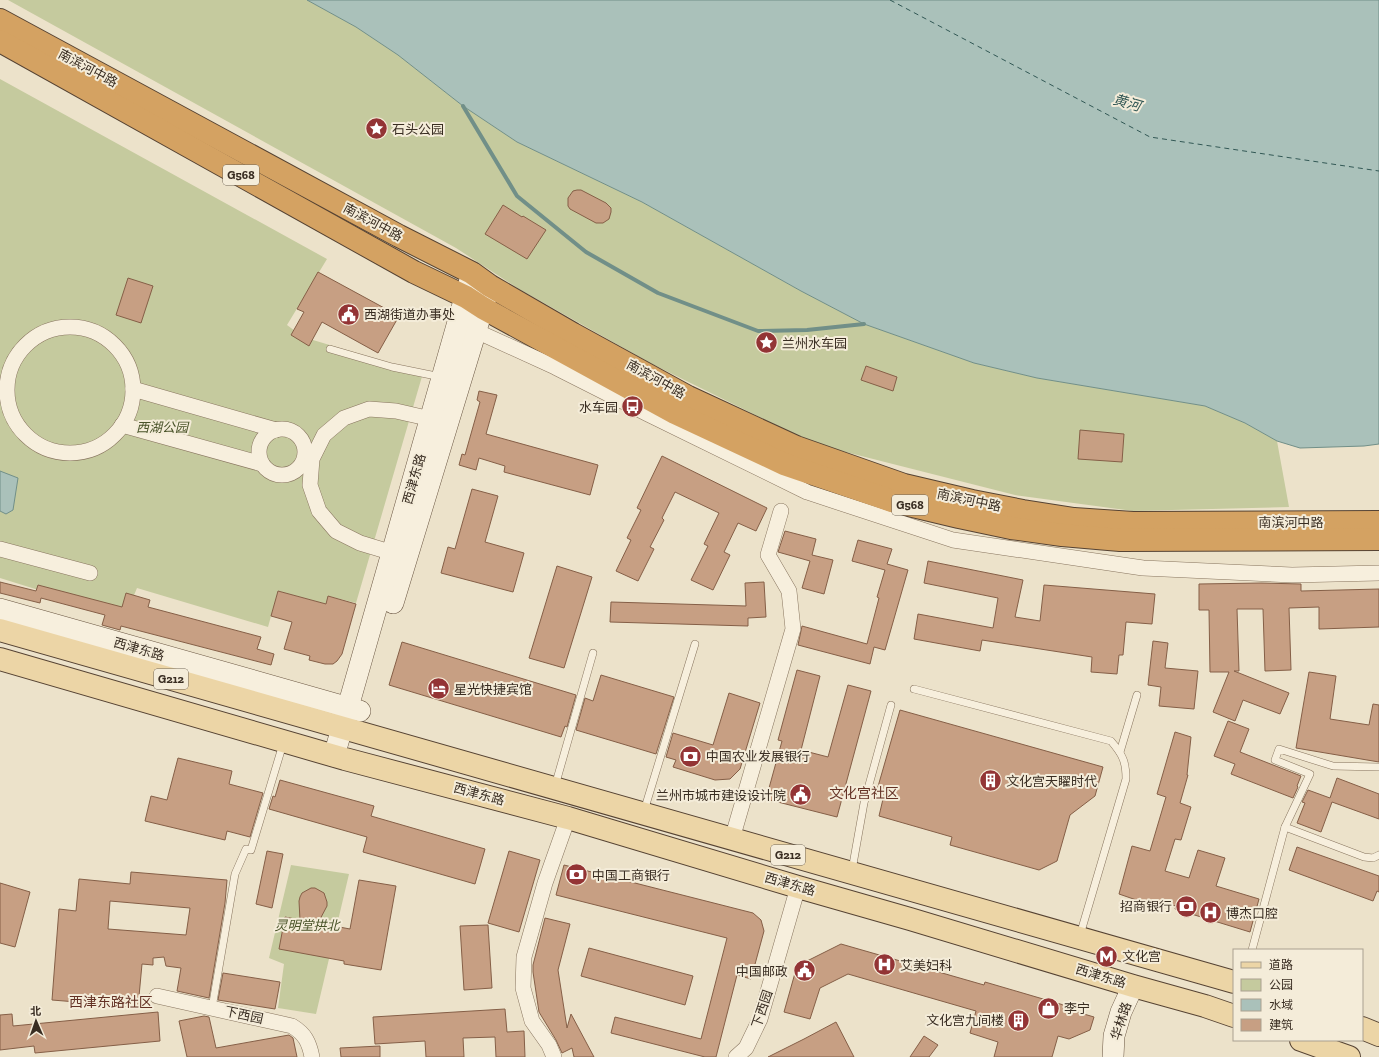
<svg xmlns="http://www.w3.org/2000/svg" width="1379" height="1057" font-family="'Zilla Slab','Noto Sans SC',serif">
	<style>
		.green { fill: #c5ca9e }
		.water { fill: #aac1ba; stroke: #718f88 }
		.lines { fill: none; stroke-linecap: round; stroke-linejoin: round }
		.stream { stroke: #718f88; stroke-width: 4 }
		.ferry { stroke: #325855; stroke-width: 1; stroke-dasharray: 5 4; stroke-linecap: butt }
		.building { fill: #c79f83; stroke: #855f47; fill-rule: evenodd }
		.lane-casing { stroke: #88755f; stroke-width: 8 }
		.street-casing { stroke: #88755f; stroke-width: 16 }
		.secondary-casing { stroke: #6a5642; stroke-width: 22 }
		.primary-casing { stroke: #564333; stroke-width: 24 }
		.highway-casing { stroke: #564333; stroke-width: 24 }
		.lane { stroke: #f7efdd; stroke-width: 7 }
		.street { stroke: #f7efdd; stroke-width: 15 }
		.secondary { stroke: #f7efdd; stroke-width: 21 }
		.primary { stroke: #ecd5a6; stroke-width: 22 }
		.highway { stroke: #d4a262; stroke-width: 22 }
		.labels { text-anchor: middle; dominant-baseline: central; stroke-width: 4; stroke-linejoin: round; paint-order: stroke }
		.shield { fill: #f4ecd9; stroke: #716659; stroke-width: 1 }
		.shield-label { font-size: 12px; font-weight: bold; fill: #392d22 }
		.street-label { font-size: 13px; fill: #392d22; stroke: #f4ecd9 }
		.poi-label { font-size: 13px; fill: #392d22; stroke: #f4ecd9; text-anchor: start }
		.park-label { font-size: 13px; font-style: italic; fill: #4a542a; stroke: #f4ecd9 }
		.water-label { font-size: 14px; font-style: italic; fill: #325855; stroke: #f4ecd9 }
		.neighbourhood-label { font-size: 14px; fill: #633124; stroke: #f4ecd9 }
	</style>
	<rect width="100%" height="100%" fill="#ece2ca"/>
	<g class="green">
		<path d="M8,0H307L356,27L398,55L463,106L517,142L642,202L801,291L864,324L974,363L1037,378L1205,406L1245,423L1277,441L1289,507L1133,511L1015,495L814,444L650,363L519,289L456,248Z"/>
		<path d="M0,79L327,259L287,325L303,337L423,373L356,603L328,596L326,604L278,591L268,627L137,588L125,617L0,578Z"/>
		<path d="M291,865L349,874L316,1014L278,1008L284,964L269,958Z"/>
	</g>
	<g class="water">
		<path d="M307,0H1379V444L1364,446L1300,448L1277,441L1245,423L1205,406L1037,378L974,363L864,324L801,291L642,202L517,142L463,106L398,55L356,27Z"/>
		<path d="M0,471L18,478L13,510L6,514L0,511Z"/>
	</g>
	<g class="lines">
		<path class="stream" d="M463,106L517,196L586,252L658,293L758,331L807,330L864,324"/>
		<path class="ferry" d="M890,0L1150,137L1379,171"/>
	</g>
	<g class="building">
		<path d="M577,190H581L606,203L611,208V212L609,219L603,223H596L570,209L568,206V198L573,191Z"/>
		<path d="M503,205L522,217L523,216L546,230L527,259L485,234Z"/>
		<path d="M318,272L399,316L378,353L322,322L309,346L291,335L304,312L297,309Z"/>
		<path d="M128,278L153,286L141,323L116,315Z"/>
		<path d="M866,366L897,377L893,391L861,380Z"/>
		<path d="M479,391L497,395L486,434L598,465L590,495L504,472L505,466L479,458L476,470L459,465L462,454L465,455L480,402L477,400Z"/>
		<path d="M1080,430L1124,434L1122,462L1078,459Z"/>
		<path d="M662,456L767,508L756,531L738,523L724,552L730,555L713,590L691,580L708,546L704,544L719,513L675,492L662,518L664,520L650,547L654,549L638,581L616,571L631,540L627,538L641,510L637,508Z"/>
		<path d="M472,489L498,496L485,542L524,553L513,592L441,573L448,547L455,549Z"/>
		<path d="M785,531L816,539L812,555L833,560L824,594L802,588L810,561L778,552Z"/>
		<path d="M858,540L892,549L887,564L908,570L885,650L874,647L870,664L798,645L802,626L867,644L879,598L877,597L885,570L852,561Z"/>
		<path d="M928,561L1023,580L1015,617L1040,621L1044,585L1155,594L1152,624L1126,622L1123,655H1119L1117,674L1091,672L1092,657L982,640L980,651L914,639L918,614L993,628L998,598L924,583Z"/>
		<path d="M557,566L592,577L564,668L529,658Z"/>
		<path d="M0,582L36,591L38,585L122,607L126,593L150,600L148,607L261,637L257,649L274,654L271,665L121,626L120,630L102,625L105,615L41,598L40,603L0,593Z"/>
		<path d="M764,582L766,617L748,618V626L610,622L611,602L746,606L745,583Z"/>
		<path d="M1261,583L1301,584V591L1379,589V627L1319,629V607L1289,608L1291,670L1265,671L1263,609H1237L1239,671H1234L1289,693L1280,714L1243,700L1235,721L1213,712L1229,672H1210L1209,610H1199V584Z"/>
		<path d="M278,591L326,604L328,596L356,604L342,654L337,661L333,664H325L309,660L310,656L284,649L292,622L271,616Z"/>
		<path d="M1153,641L1168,643L1165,668L1198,671L1194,709L1159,706L1161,687L1148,685Z"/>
		<path d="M402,642L576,695L567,727L565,726L561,737L389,685Z"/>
		<path d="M797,670L820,676L801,750L828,757L848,685L871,691L837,817L766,799L782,741L778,740Z"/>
		<path d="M1309,672L1336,676L1330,719L1369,725L1373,704L1379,705V762L1296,748Z"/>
		<path d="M601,675L674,697L656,754L576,730L585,698L593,701Z"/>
		<path d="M729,693L760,703L740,769L730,779L715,780L673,767L676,760L666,757L673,733L713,745Z"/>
		<path d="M900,710L1103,767L1095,796L1070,815L1057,861L1039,870L950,845L952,837L879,816L883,799L875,797Z"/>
		<path d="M1228,721L1249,729L1240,752L1301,776L1297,786L1298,787L1293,798L1231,774L1235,764L1214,756Z"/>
		<path d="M1175,732L1191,737L1187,775H1188L1180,803L1191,807L1181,840L1175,839L1165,871L1189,878L1198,850L1225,858L1216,886L1259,899L1250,932L1175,909L1176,906L1154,900L1148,904L1119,894L1132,846L1150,851L1166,797L1157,794Z"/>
		<path d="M178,758L232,771L229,784L263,793L250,837L227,831L225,840L145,821L151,796L167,800Z"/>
		<path d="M1337,778L1379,794V819L1332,802L1321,832L1297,823L1305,803L1302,802L1308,790L1330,798Z"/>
		<path d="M280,780L374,806L371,816L485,849L475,884L363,852L367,837L269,809L273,796L275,797Z"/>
		<path d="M1297,847L1379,876V892L1377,891L1373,901L1289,870Z"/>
		<path d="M267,851L283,854L272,908L256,904Z"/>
		<path d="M509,851L540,860L519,932L488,923Z"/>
		<path d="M564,865L753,913L761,920L764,931L751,979L737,975L716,1057H705L611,1033L615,1017L701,1039L727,938L556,895Z"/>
		<path d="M131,872L227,880L225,903L209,998L177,991L181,968L166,966L164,957L153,958V965L142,964L138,1007L52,1000L59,909L76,911L79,879L130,884ZM110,901L190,908L186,935L108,929Z"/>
		<path d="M359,880L396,886L381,970L344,964V961L279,949L285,917L300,920L299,901L300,897L302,893L311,888H315L324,893L327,902V906L318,923L350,929Z"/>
		<path d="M0,883L30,892L15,947L0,943Z"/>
		<path d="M545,918L570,924L558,970L567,1028L571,1014L594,1057H574L572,1048L562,1053L556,1040L539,1012L533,972V965Z"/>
		<path d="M488,925L492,988L464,990L460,926Z"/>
		<path d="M841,944L984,985L985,982L1067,1006V1009L1094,1017L1090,1030L1069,1039L1058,1036L1052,1057H994L998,1042L970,1033L976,1011L848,974L820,988L810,1019L784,1012L797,966Z"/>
		<path d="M589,948L693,976L685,1005L581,976Z"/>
		<path d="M223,973L280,982L275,1009L218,1000Z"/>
		<path d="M505,1009L507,1032L524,1031L525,1057H496L495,1037L463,1038L464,1057H426L425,1041L375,1044L373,1017Z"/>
		<path d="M158,1012L160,1041L35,1053L34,1046L0,1050V1015L12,1014L13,1026Z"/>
		<path d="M204,1016L209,1017L216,1048L289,1035L293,1038L297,1057H187L179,1021Z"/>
		<path d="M836,1022L854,1057H768L804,1039Z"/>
		<path d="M924,1036L938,1045L929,1057H910Z"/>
		<path d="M380,1046V1057H341L340,1048Z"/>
	</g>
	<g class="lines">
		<defs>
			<g id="lane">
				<path d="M330,349L392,367L441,377"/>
				<path d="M914,689L1111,741C1123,755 1126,762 1126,779L1080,935"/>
				<path d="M1120,752L1137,695"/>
				<path d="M1379,767L1333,766L1279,749L1275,760L1310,774L1285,827L1364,857L1373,858L1379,855"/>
				<path d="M555,786L593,653"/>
				<path d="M644,811L695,644"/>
				<path d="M852,870L864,803L891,705"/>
				<path d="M1252,950L1285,827"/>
				<path d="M212,1008L235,874L246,849L251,850L283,744"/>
			</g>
			<g id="street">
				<circle cx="70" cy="390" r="63"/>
				<path d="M476,331L555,367L648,414L807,492L953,540L1143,568L1292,575L1379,573"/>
				<path d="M133,389L276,430"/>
				<path d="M122,425L262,464"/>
				<circle cx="282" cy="452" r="23"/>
				<path d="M0,549L90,573"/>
				<path d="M393,553L360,543L336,531L319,511L310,485L312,459L324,435L344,418L369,409L396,411L431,419"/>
				<path d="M732,839L793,629L789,591L768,555L781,511"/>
				<path d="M157,996L292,1026C305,1034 309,1042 312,1057"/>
				<path d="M554,1057L549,1045L532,1021L523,988L524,957L545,883L568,818"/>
				<path d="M736,1057L746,1048L760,1019L798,887"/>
			</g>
			<g id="secondary">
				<path d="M393,603L488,291"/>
				<path d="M0,609L360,711"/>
				<path d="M334,756L472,273"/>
				<path d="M1113,1057L1114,1036L1121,1012L1133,986"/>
			</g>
			<g id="primary">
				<path d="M0,630L1234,982"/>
				<path d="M0,659L345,759L568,818L798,887L910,919L1133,986L1205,1006L1234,1016"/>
				<path d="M1362,1028L1379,1035"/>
				<path d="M1301,1040L1349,1057"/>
			</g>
			<g id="highway">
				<path d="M0,20L399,236L472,273L490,286L573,334L688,397L796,447L904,485L972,501L1023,511L1074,519L1133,523L1379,522"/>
				<path d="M0,41L414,272L466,297L483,308L675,413L784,464L892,501L959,517L1011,528L1062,535L1120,540L1379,539"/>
			</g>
		</defs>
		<use href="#lane" class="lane-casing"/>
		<use href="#street" class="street-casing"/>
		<use href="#secondary" class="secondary-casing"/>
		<use href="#primary" class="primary-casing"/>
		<use href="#highway" class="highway-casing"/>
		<use href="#lane" class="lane"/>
		<use href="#street" class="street"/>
		<use href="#secondary" class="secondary"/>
		<use href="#primary" class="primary"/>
		<use href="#highway" class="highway"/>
	</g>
	<defs>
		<symbol id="sight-disc" viewBox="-11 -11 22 22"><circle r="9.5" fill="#933435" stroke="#f4ecd9"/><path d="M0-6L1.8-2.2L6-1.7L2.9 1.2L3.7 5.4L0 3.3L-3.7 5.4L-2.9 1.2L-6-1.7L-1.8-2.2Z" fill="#fff"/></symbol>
		<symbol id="civic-disc" viewBox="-11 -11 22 22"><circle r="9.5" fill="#933435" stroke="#f4ecd9"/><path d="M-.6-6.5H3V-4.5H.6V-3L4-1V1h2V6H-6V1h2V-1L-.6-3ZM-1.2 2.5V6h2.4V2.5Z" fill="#fff"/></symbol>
		<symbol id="bus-disc" viewBox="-11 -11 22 22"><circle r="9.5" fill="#933435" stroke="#f4ecd9"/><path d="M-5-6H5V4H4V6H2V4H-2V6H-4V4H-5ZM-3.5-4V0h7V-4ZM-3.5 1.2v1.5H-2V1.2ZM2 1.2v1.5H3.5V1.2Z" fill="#fff"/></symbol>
		<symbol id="hotel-disc" viewBox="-11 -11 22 22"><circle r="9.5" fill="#933435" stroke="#f4ecd9"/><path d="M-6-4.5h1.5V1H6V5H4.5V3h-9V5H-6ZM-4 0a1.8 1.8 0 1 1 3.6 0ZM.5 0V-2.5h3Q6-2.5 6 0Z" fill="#fff"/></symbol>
		<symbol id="bank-disc" viewBox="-11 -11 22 22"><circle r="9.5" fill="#933435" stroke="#f4ecd9"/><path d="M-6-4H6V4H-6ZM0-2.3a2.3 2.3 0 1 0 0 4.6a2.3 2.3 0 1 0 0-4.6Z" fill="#fff"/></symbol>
		<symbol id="building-disc" viewBox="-11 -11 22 22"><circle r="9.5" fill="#933435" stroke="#f4ecd9"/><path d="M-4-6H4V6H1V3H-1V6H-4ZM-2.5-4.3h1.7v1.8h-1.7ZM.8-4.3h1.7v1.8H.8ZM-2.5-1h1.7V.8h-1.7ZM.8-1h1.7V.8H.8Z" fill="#fff"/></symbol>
		<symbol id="hospital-disc" viewBox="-11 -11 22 22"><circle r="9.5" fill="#933435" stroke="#f4ecd9"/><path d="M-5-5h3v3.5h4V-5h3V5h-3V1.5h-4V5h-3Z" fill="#fff"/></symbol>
		<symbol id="metro-disc" viewBox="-11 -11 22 22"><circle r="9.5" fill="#933435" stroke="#f4ecd9"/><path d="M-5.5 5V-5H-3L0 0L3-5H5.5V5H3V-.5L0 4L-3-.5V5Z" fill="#fff"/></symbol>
		<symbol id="shop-disc" viewBox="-11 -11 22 22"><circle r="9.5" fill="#933435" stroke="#f4ecd9"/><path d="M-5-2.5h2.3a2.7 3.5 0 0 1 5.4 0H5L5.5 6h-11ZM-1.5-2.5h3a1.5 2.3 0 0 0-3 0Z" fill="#fff"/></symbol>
	</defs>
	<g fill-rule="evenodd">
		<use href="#sight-disc" x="364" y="116" width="25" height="25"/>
		<use href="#civic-disc" x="336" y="302" width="25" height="25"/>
		<use href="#sight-disc" x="754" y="330" width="25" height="25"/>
		<use href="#bus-disc" x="620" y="394" width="25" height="25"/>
		<use href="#hotel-disc" x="426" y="676" width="25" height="25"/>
		<use href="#bank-disc" x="678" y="744" width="25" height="25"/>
		<use href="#building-disc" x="978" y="768" width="25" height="25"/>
		<use href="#civic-disc" x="788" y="782" width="25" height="25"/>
		<use href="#bank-disc" x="564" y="862" width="25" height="25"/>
		<use href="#bank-disc" x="1174" y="894" width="25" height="25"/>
		<use href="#hospital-disc" x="1198" y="900" width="25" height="25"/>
		<use href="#metro-disc" x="1094" y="944" width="25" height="25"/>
		<use href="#hospital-disc" x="872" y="952" width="25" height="25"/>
		<use href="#civic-disc" x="792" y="958" width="25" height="25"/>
		<use href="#shop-disc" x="1036" y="996" width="25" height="25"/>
		<use href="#building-disc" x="1006" y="1008" width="25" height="25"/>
	</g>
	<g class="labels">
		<g class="shield">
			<rect x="223" y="165" width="36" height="20" rx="3"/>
			<rect x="892" y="495" width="36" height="20" rx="3"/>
			<rect x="154" y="669" width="34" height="20" rx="3"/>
			<rect x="771" y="845" width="34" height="20" rx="3"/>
		</g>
		<g class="shield-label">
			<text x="241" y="175">G568</text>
			<text x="910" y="505">G568</text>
			<text x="171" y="679">G212</text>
			<text x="788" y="855">G212</text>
		</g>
		<g class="street-label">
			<text transform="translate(88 68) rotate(28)">南滨河中路</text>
			<text transform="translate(373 222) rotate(28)">南滨河中路</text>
			<text transform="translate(656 379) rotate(29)">南滨河中路</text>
			<text transform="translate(414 479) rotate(-74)">西津东路</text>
			<text transform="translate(969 500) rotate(12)">南滨河中路</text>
			<text x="1291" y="522">南滨河中路</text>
			<text transform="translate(139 649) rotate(16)">西津东路</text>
			<text transform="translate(479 794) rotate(15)">西津东路</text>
			<text transform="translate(790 884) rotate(16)">西津东路</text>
			<text transform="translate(1101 976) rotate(17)">西津东路</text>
			<text transform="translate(762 1009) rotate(-71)">下西园</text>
			<text transform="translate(244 1015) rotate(12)">下西园</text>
			<text transform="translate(1121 1021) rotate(-72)">华林路</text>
		</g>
		<g class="poi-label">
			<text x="392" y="129">石头公园</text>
			<text x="364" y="314">西湖街道办事处</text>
			<text x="782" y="343">兰州水车园</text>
			<text x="618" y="407" text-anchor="end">水车园</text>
			<text x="454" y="689">星光快捷宾馆</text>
			<text x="706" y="756">中国农业发展银行</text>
			<text x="1006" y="781">文化宫天矅时代</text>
			<text x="786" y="795" text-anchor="end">兰州市城市建设设计院</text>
			<text x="592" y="875">中国工商银行</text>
			<text x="1172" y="906" text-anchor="end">招商银行</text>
			<text x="1226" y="913">博杰口腔</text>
			<text x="1122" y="956">文化宫</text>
			<text x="900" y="965">艾美妇科</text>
			<text x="788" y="971" text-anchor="end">中国邮政</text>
			<text x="1064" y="1008">李宁</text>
			<text x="1004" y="1020" text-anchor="end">文化宫九间楼</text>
		</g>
		<g class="park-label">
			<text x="162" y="427">西湖公园</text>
			<text x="307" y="925">灵明堂拱北</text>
		</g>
		<g class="water-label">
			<text transform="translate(1127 103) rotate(16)">黄河</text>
		</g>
		<g class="neighbourhood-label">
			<text x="864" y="793">文化宫社区</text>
			<text x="111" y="1002">西津东路社区</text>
		</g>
	</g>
	<rect x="1233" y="949" width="130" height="92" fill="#f4ecd9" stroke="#a9a090"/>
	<rect x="1241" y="962" width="20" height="6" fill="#ecd5a6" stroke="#a9a090"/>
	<text x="1269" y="969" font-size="12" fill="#392d22">道路</text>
	<rect x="1241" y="979" width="20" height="12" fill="#c5ca9e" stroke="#a9a090"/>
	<text x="1269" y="989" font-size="12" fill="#392d22">公园</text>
	<rect x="1241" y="999" width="20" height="12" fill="#aac1ba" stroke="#a9a090"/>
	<text x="1269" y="1009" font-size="12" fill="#392d22">水域</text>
	<rect x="1241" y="1019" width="20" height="12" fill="#c79f83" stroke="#a9a090"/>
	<text x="1269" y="1029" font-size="12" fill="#392d22">建筑</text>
	<g transform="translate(36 1021) rotate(358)" stroke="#f4ecd9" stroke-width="3" paint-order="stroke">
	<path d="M0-3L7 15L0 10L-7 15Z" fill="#392d22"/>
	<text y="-6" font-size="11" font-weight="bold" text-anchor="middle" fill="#392d22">北</text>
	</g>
</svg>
